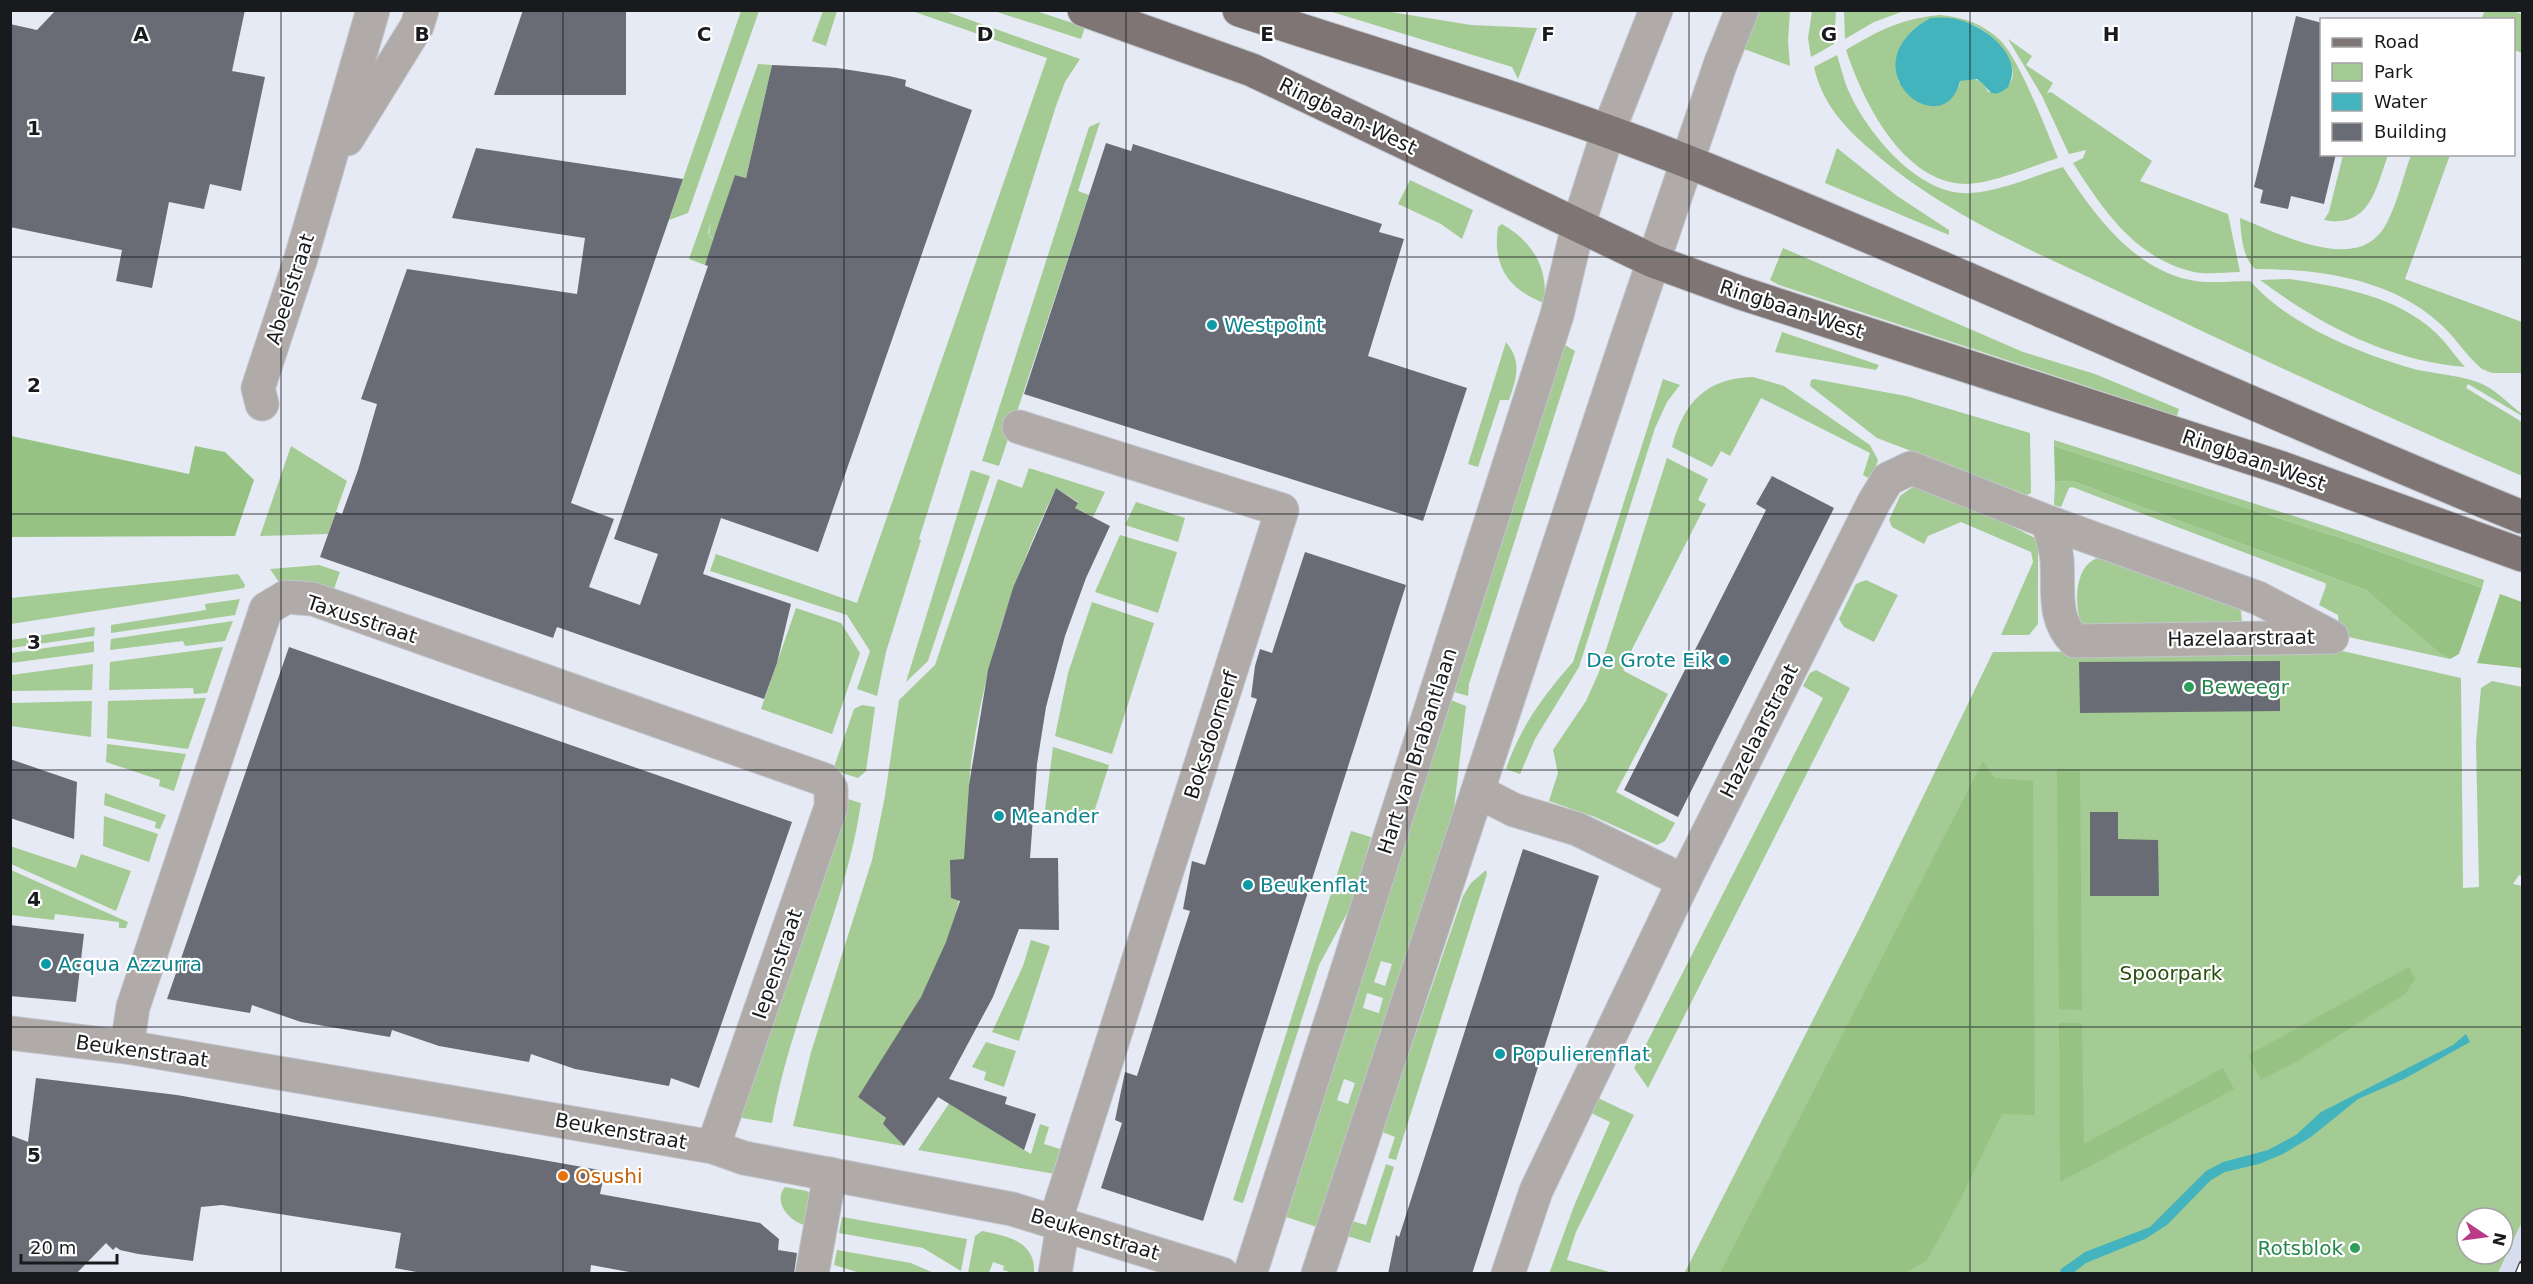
<svg xmlns="http://www.w3.org/2000/svg" width="2533" height="1284" font-family="'DejaVu Sans',sans-serif">
	<style>
		.built { fill: #d7ddee }
		.green { fill: #a4cb93; fill-rule: evenodd }
		.forest { fill: #96c383 }
		.water { fill: #43b3be }
		.building { fill: #696c75 }
		.lines { fill: none; stroke-linecap: round; stroke-linejoin: round }
		.minor-casing { stroke: #c1c5cd; stroke-width: 35 }
		.major-casing { stroke: #c1c5cd; stroke-width: 35 }
		.minor { stroke: #b0aaa9; stroke-width: 33 }
		.major { stroke: #7f7574; stroke-width: 33 }
		.rail-casing { stroke: #3e4045; stroke-width: 7 }
		.rail { stroke: #fff; stroke-width: 4.5; stroke-dasharray: 14; stroke-linecap: butt }
		.grid { fill: none; stroke: #191a1e; stroke-width: 1.5; stroke-opacity: 0.55 }
		.culture-dot { fill: #0f9aa8; stroke: #fff; stroke-width: 2 }
		.leisure-dot { fill: #2e9e5b; stroke: #fff; stroke-width: 2 }
		.food-dot { fill: #e8710a; stroke: #fff; stroke-width: 2 }
		.labels { text-anchor: middle; dominant-baseline: central; stroke-width: 4.5; stroke-linejoin: round; paint-order: stroke }
		.street-label { font-size: 20px; fill: #191a1e; stroke: #fff }
		.culture-label { font-size: 20px; fill: #0d838f; stroke: #fff; text-anchor: start }
		.leisure-label { font-size: 20px; fill: #27864d; stroke: #fff; text-anchor: start }
		.park-label { font-size: 20px; fill: #27500e; stroke: #fff }
		.food-label { font-size: 20px; fill: #c56008; stroke: #fff; text-anchor: start }
		.grid-label { font-size: 20px; text-anchor: middle; font-weight: bold; fill: #191a1e; stroke: #fff; stroke-width: 4.5; stroke-linejoin: round; paint-order: stroke }
	</style>
	<rect width="100%" height="100%" fill="#e6eaf4"/>
	<path class="built" d="M2522,1222V1273L2498,1274L2518,1232Z"/>
	<g class="green">
		<path d="M741,11H759L688,213L669,220Z"/>
		<path d="M823,11H837L826,46L812,41Z"/>
		<path d="M912,11H945L1080,59L1065,82L1056,106L919,539L921,540L886,652L877,696L857,689L870,651L847,615L710,571L716,554L857,603L1047,58Z"/>
		<path d="M994,11H1036L1085,27L1081,39Z"/>
		<path d="M1329,11H1385L1471,25L1537,28L1518,79L1512,67Z"/>
		<path d="M1758,11H1790L1788,42L1790,66L1744,49Z"/>
		<path d="M1812,11H1836L1834,44L1811,57L1808,38Z"/>
		<path d="M1844,11V10L1904,11L1874,22L1845,39Z"/>
		<path d="M2485,11H2512L2522,14V53L2514,50V20L2481,19Z"/>
		<path d="M1940,15C1963,17 1983,24 2000,40C2020,60 2046,130 2058,158C2032,166 1992,184 1965,184C1902,182 1863,101 1846,50C1879,30 1901,19 1940,15ZM1930,18C1946,19 1961,19 1976,26C2001,39 2038,88 1988,92C1983,80 1972,75 1960,81L1959,87L1899,83C1889,55 1906,32 1930,18Z"/>
		<path d="M2008,39L2032,56L2026,65L2053,83L2047,93L2051,92L2152,161L2140,181L2228,214L2240,272C2226,272 2208,275 2194,272C2136,259 2103,210 2073,163L2083,158L2086,150L2069,154L2042,96Z"/>
		<path d="M1837,55C1841,67 1844,82 1850,94C1869,135 1920,197 1971,193C2001,191 2034,176 2063,167C2094,214 2132,268 2190,280C2209,284 2231,281 2250,281C2289,325 2358,353 2414,369C2435,374 2469,376 2486,386C2499,393 2510,405 2522,414V416L2468,384L2466,388L2522,422V476C2388,417 2255,357 2122,293C2036,252 1944,215 1871,150C1844,127 1822,103 1814,67Z"/>
		<path d="M758,64L772,65L746,178L735,175L714,240L709,234L711,222L708,233L714,241L705,265L689,259Z"/>
		<path d="M1100,122L1078,191L1089,195L999,466L982,461L1089,127Z"/>
		<path d="M1837,148L1897,196L1949,230V235L1825,183Z"/>
		<path d="M2343,155H2388C2376,188 2370,229 2324,220L2329,212Z"/>
		<path d="M2411,155H2450L2405,279L2522,322V373H2492L2482,369C2465,355 2455,336 2438,322C2389,278 2317,269 2255,269C2242,257 2241,234 2240,218C2276,232 2350,272 2381,232C2395,214 2403,176 2411,155Z"/>
		<path d="M1410,180L1473,210L1462,239L1441,224L1398,204Z"/>
		<path d="M1502,224C1532,241 1549,268 1544,303C1509,290 1492,266 1498,227Z"/>
		<path d="M1783,248L2023,352L2095,374L2179,409L2177,416L1779,285L1770,280Z"/>
		<path d="M2290,279C2341,287 2396,296 2435,332C2446,342 2455,356 2465,367C2389,361 2320,325 2260,280Z"/>
		<path d="M1782,332L1879,365L1876,370L1775,352Z"/>
		<path d="M1506,342C1522,362 1517,377 1509,400H1500L1478,467L1468,464Z"/>
		<path d="M1565,345L1575,351L1469,684L1468,696L1454,692Z"/>
		<path d="M1753,377L1784,386L1870,445L1878,460L1873,476L1868,478L1863,475L1870,453L1761,398L1730,456L1721,451L1712,467L1672,447C1683,403 1706,378 1753,377Z"/>
		<path d="M1663,379L1680,385L1667,402L1655,428L1579,667L1535,739L1520,774L1506,769C1520,727 1544,695 1573,662Z"/>
		<path d="M1814,379L1906,396L2030,433L2031,493L2027,495L1877,438L1810,386L1811,380Z"/>
		<path d="M2054,440L2325,526L2484,580L2482,588L2353,542L2054,446Z"/>
		<path d="M291,446L347,481L328,534L260,536Z"/>
		<path d="M1667,458L1708,479L1698,500L1706,504L1623,667L1624,671L1668,694L1616,792L1675,823L1665,841L1657,845L1595,817L1549,801L1558,773L1553,750L1586,701L1599,672Z"/>
		<path d="M1029,468L1105,492L1093,517L1075,508L1078,502L1056,488C1015,574 985,661 972,756C965,808 970,863 956,913C937,980 897,1040 858,1097L887,1119L883,1124L904,1146L793,1126L811,1052L872,860L885,796L899,700L935,665L998,479L1022,488Z"/>
		<path d="M971,470L990,476L928,661L906,682Z"/>
		<path d="M2072,481L2366,590L2450,659L2339,635L2338,615L2319,605L2326,586L2325,583L2072,487L2069,488L2061,507L2054,505L2055,482Z"/>
		<path d="M1914,486L1936,487L2035,538L2038,546V624L2029,635H2001L2033,562L2031,552L1961,522L1928,536L1924,544L1892,527L1889,520L1900,496Z"/>
		<path d="M1136,502L1185,518L1178,542L1125,525Z"/>
		<path d="M1120,535L1177,552L1158,613L1095,592Z"/>
		<path d="M2102,557L2237,606L2241,611L2242,622L2081,625C2074,601 2074,562 2102,557Z"/>
		<path d="M319,565L340,572L331,597L285,591L270,569Z"/>
		<path d="M238,574L245,585L244,588L11,624V598Z"/>
		<path d="M1866,580L1898,595L1874,642L1844,627L1839,619L1856,584Z"/>
		<path d="M240,599L235,615L111,633V625L206,610L205,604Z"/>
		<path d="M1092,602L1154,623L1112,754L1055,736L1068,673Z"/>
		<path d="M796,608L841,623L860,653L832,734L761,709Z"/>
		<path d="M233,621L225,641L185,646L183,641L110,650L111,639Z"/>
		<path d="M95,627L94,636L11,648V640Z"/>
		<path d="M94,641V652L11,663V653Z"/>
		<path d="M223,647L207,693L194,694L193,688L109,690L110,662Z"/>
		<path d="M2338,650L2461,678L2463,888L2479,887L2476,742L2481,688L2492,681L2522,687V876L2519,875L2513,884L2522,886V1222L2498,1273L1684,1274L1861,925L1993,652ZM2467,1218H2503V1254H2467Z"/>
		<path d="M93,664L92,690L11,691V675Z"/>
		<path d="M1816,670L1850,688L1648,1088L1634,1068L1823,698L1803,686L1810,673Z"/>
		<path d="M206,698L188,749L107,738L108,701Z"/>
		<path d="M1451,700L1466,706L1453,817L1317,1227L1286,1217ZM1381,961L1392,964L1385,986L1374,982ZM1367,993L1383,998L1379,1013L1363,1008ZM1344,1079L1355,1083L1348,1104L1337,1100Z"/>
		<path d="M92,701L91,737L11,726V703Z"/>
		<path d="M862,705L875,707L866,771L858,778L833,770L854,709Z"/>
		<path d="M107,744L186,754L174,791L159,786L160,780L106,762Z"/>
		<path d="M1053,747L1109,765L1090,825L1045,810Z"/>
		<path d="M105,793L166,815L160,829L155,828L156,822L104,805Z"/>
		<path d="M841,797L861,803C845,912 791,1013 772,1123L737,1117Z"/>
		<path d="M104,816L158,834L149,862L103,846Z"/>
		<path d="M1351,831L1371,837L1356,897L1319,965L1243,1203L1233,1200Z"/>
		<path d="M10,846L76,868L81,854L131,871L116,911L11,864Z"/>
		<path d="M11,870L128,922L126,928H119V922L55,914L54,920L11,915Z"/>
		<path d="M1486,870L1487,874L1396,1160L1388,1158L1395,1137L1382,1132L1463,896L1471,883Z"/>
		<path d="M1031,940L1050,946L1019,1041L992,1032L1023,966Z"/>
		<path d="M986,1042L1016,1051L1004,1087L984,1080L986,1072L972,1067Z"/>
		<path d="M962,1084L971,1117L1031,1154L1040,1124L1049,1127L1044,1144L1060,1149L1054,1168L1057,1170L1055,1174L918,1150Z"/>
		<path d="M1598,1098L1634,1115L1576,1232L1567,1260L1613,1273L1549,1274L1574,1206L1610,1122L1589,1112Z"/>
		<path d="M1386,1164L1394,1167L1370,1243L1347,1236L1352,1221L1366,1225Z"/>
		<path d="M785,1187L807,1191L812,1195L808,1226C790,1223 772,1202 785,1187Z"/>
		<path d="M842,1217L967,1239L961,1271L923,1248L839,1233Z"/>
		<path d="M982,1231C1007,1236 1036,1241 1034,1273H1013L1003,1270L1004,1266L993,1262L989,1273H968L975,1236Z"/>
		<path d="M837,1250L911,1263L934,1273H860L834,1265Z"/>
	</g>
	<g class="forest">
		<path d="M11,436L189,474L195,446L225,452L254,480L235,536L11,537Z"/>
		<path d="M2054,446L2353,542L2482,588L2459,654L2450,659L2439,652L2366,590L2072,481L2055,482Z"/>
		<path d="M2500,594L2522,602V668L2477,663Z"/>
		<path d="M1983,761L1995,778L2033,781L2035,1115L2002,1114L1958,1204L1927,1260L1906,1273H1720Z"/>
		<path d="M2057,769H2080L2082,1010L2059,1009Z"/>
		<path d="M2409,967L2415,979L2405,994L2296,1062L2261,1080L2248,1055Z"/>
		<path d="M2059,1023H2082L2084,1144L2223,1068L2234,1089L2060,1182Z"/>
	</g>
	<g class="water">
		<path d="M1930,18C1941,17 1952,17 1963,21C1988,29 2025,58 2008,87C1990,102 1990,88 1977,79L1960,81C1944,147 1844,68 1930,18Z"/>
		<path d="M2466,1034L2470,1042L2404,1079L2358,1099L2311,1137L2283,1154L2259,1164L2225,1172L2211,1180L2167,1225L2145,1239L2086,1263L2073,1273H2060L2061,1269L2085,1252L2150,1227L2206,1171L2223,1162L2268,1150L2296,1135L2321,1112L2453,1045Z"/>
	</g>
	<g class="building">
		<path d="M56,10H245L232,71L265,77L241,191L210,184L204,209L169,202L152,288L116,281L122,250L10,227V24L37,30Z"/>
		<path d="M523,10H626V95H494Z"/>
		<path d="M2296,16L2322,23V154H2336L2324,204L2291,196L2288,209L2260,203L2263,190L2254,187Z"/>
		<path d="M772,65L837,68L889,76L906,80L905,86L972,110L818,552L721,518L703,574L791,604L777,663L764,699L557,627L553,638L320,557L336,512L342,514L358,470L377,404L361,399L407,269L577,294L585,238L452,218L476,148L683,179L571,503L614,519L589,587L640,605L658,554L614,539L708,266L705,265L715,234L735,175L746,178Z"/>
		<path d="M1106,143L1131,151L1133,144L1382,224L1379,232L1404,239L1368,356L1467,388L1423,521L1024,394Z"/>
		<path d="M1772,476L1834,508L1678,817L1624,790L1766,510L1756,504Z"/>
		<path d="M1056,488L1078,503L1075,508L1110,526L1086,578L1065,636L1046,707L1037,764L1030,858H1058L1059,930L1019,929L993,997L949,1079L1007,1097L1005,1104L1036,1114L1024,1150L938,1097L904,1146L883,1124L886,1118L858,1097L921,997L946,942L960,901L951,898L950,860L964,859L969,785L988,670L1013,588Z"/>
		<path d="M1305,552L1406,585L1203,1221L1101,1188L1122,1123L1115,1120L1125,1072L1137,1076L1190,911L1183,909L1192,861L1205,865L1257,699L1251,697L1255,666L1260,649L1272,653Z"/>
		<path d="M289,647L792,822L699,1088L671,1078L669,1086L575,1069L531,1054L529,1062L439,1046L392,1030L390,1037L301,1022L252,1005L250,1013L167,999Z"/>
		<path d="M2280,661V711L2080,713L2079,662Z"/>
		<path d="M10,759L77,782L74,839L10,818Z"/>
		<path d="M2090,812H2118V839L2158,840L2159,896H2090Z"/>
		<path d="M1523,849L1599,876L1472,1274H1388L1396,1235L1399,1237Z"/>
		<path d="M10,925L84,934L76,1002L10,996Z"/>
		<path d="M36,1078L177,1095L605,1171L600,1194L760,1223L779,1239L778,1250L797,1253L794,1274H640L591,1265L590,1274H427L395,1268L401,1233L222,1205L201,1207L193,1261L138,1254L120,1250L116,1247L113,1250L106,1243L76,1274H10V1135L28,1142Z"/>
	</g>
	<g class="lines">
		<defs>
			<g id="minor">
				<path d="M347,139L417,26L422,10"/>
				<path d="M262,404L258,388L301,258L373,10"/>
				<path d="M1019,427L1282,510L1055,1222"/>
				<path d="M1479,792L1514,810L1577,829L1684,881"/>
				<path d="M10,1033L127,1047L713,1147L744,1158L1012,1209L1222,1274"/>
				<path d="M127,1047L133,1007L266,609L286,597L313,599L825,780L831,789V807L713,1147"/>
				<path d="M812,1274L830,1174"/>
				<path d="M1055,1274L1063,1225"/>
				<path d="M1250,1274L1557,315L1578,226L1608,132L1656,10"/>
				<path d="M1318,1274L1627,339L1720,65L1742,10"/>
				<path d="M1508,1274L1536,1191L1684,881L1874,502L1888,479L1911,468L2048,522C2051,534 2056,547 2057,560C2059,589 2052,619 2075,641L2332,637L2258,598L2048,522"/>
			</g>
			<g id="major">
				<path d="M1084,10L1252,70L1653,261L1741,293L2282,468L2522,555"/>
				<path d="M1239,10C1388,59 1540,103 1686,161C1968,274 2242,403 2522,517"/>
			</g>
		</defs>
		<use href="#minor" class="minor-casing"/>
		<use href="#major" class="major-casing"/>
		<use href="#minor" class="minor"/>
		<use href="#major" class="major"/>
		<defs>
			<path id="rail" d="M2518,1274L2522,1264"/>
		</defs>
		<use href="#rail" class="rail-casing"/>
		<use href="#rail" class="rail"/>
	</g>
	<path class="grid" d="M281,10V1274M563,10V1274M844,10V1274M1126,10V1274M1407,10V1274M1689,10V1274M1970,10V1274M2252,10V1274M10,257H2522M10,514H2522M10,770H2522M10,1027H2522"/>
	<g class="culture-dot">
		<circle cx="1212" cy="325" r="6"/>
		<circle cx="1724" cy="660" r="6"/>
		<circle cx="999" cy="816" r="6"/>
		<circle cx="1248" cy="885" r="6"/>
		<circle cx="46" cy="964" r="6"/>
		<circle cx="1500" cy="1054" r="6"/>
	</g>
	<g class="leisure-dot">
		<circle cx="2189" cy="687" r="6"/>
		<circle cx="2355" cy="1248" r="6"/>
	</g>
	<circle class="food-dot" cx="563" cy="1176" r="6"/>
	<g class="labels">
		<g class="street-label">
			<text transform="translate(1348 116) rotate(26)">Ringbaan-West</text>
			<text transform="translate(290 289) rotate(-72)">Abeelstraat</text>
			<text transform="translate(1792 309) rotate(18)">Ringbaan-West</text>
			<text transform="translate(2254 460) rotate(19)">Ringbaan-West</text>
			<text transform="translate(362 619) rotate(18)">Taxusstraat</text>
			<text transform="translate(2241 638) rotate(-1)">Hazelaarstraat</text>
			<text transform="translate(1759 731) rotate(-63)">Hazelaarstraat</text>
			<text transform="translate(1211 735) rotate(-72)">Boksdoornerf</text>
			<text transform="translate(1417 751) rotate(-72)">Hart van Brabantlaan</text>
			<text transform="translate(777 964) rotate(-71)">Iepenstraat</text>
			<text transform="translate(142 1051) rotate(8)">Beukenstraat</text>
			<text transform="translate(621 1131) rotate(10)">Beukenstraat</text>
			<text transform="translate(1095 1234) rotate(17)">Beukenstraat</text>
		</g>
		<g class="culture-label">
			<text x="1224" y="325">Westpoint</text>
			<text x="1712" y="660" text-anchor="end">De Grote Eik</text>
			<text x="1011" y="816">Meander</text>
			<text x="1260" y="885">Beukenflat</text>
			<text x="58" y="964">Acqua Azzurra</text>
			<text x="1512" y="1054">Populierenflat</text>
		</g>
		<g class="leisure-label">
			<text x="2201" y="687">Beweegr</text>
			<text x="2343" y="1248" text-anchor="end">Rotsblok</text>
		</g>
		<g class="park-label">
			<text x="2171" y="973">Spoorpark</text>
		</g>
		<g class="food-label">
			<text x="575" y="1176">Osushi</text>
		</g>
	</g>
	<g class="grid-label">
		<text x="141" y="41">A</text>
		<text x="422" y="41">B</text>
		<text x="704" y="41">C</text>
		<text x="985" y="41">D</text>
		<text x="1267" y="41">E</text>
		<text x="1548" y="41">F</text>
		<text x="1829" y="41">G</text>
		<text x="2111" y="41">H</text>
		<text x="34" y="135">1</text>
		<text x="34" y="392">2</text>
		<text x="34" y="649">3</text>
		<text x="34" y="906">4</text>
		<text x="34" y="1162">5</text>
	</g>
	<rect width="2533" height="1284" fill="none" stroke="#191a1e" stroke-width="24"/>
	<rect x="2320" y="18" width="195" height="138" fill="#ffffff" stroke="#a3a3a5" stroke-width="1.5"/>
	<rect x="2332" y="38" width="30" height="9" fill="#7f7574" stroke="#a3a3a5" stroke-width="1.5"/>
	<text x="2374" y="48" font-size="18" fill="#191a1e">Road</text>
	<rect x="2332" y="63" width="30" height="18" fill="#a4cb93" stroke="#a3a3a5" stroke-width="1.5"/>
	<text x="2374" y="78" font-size="18" fill="#191a1e">Park</text>
	<rect x="2332" y="93" width="30" height="18" fill="#43b3be" stroke="#a3a3a5" stroke-width="1.5"/>
	<text x="2374" y="108" font-size="18" fill="#191a1e">Water</text>
	<rect x="2332" y="123" width="30" height="18" fill="#696c75" stroke="#a3a3a5" stroke-width="1.5"/>
	<text x="2374" y="138" font-size="18" fill="#191a1e">Building</text>
	<g transform="translate(2485 1236) rotate(103)"><circle r="28" fill="#ffffff" stroke="#a3a3a5" stroke-width="1.5"/>
	<path d="M0-4.5L10 22L0 15L-10 22Z" fill="#ba3b87"/>
	<text y="-9" font-size="16" font-weight="bold" text-anchor="middle" fill="#191a1e">N</text>
	</g>
	<path d="M21 1254v9h96v-9" fill="none" stroke="#191a1e" stroke-width="3"/>
	<text x="30" y="1254" font-size="18" fill="#191a1e" stroke="#ffffff" stroke-width="4.5" paint-order="stroke">20 m</text>
</svg>
